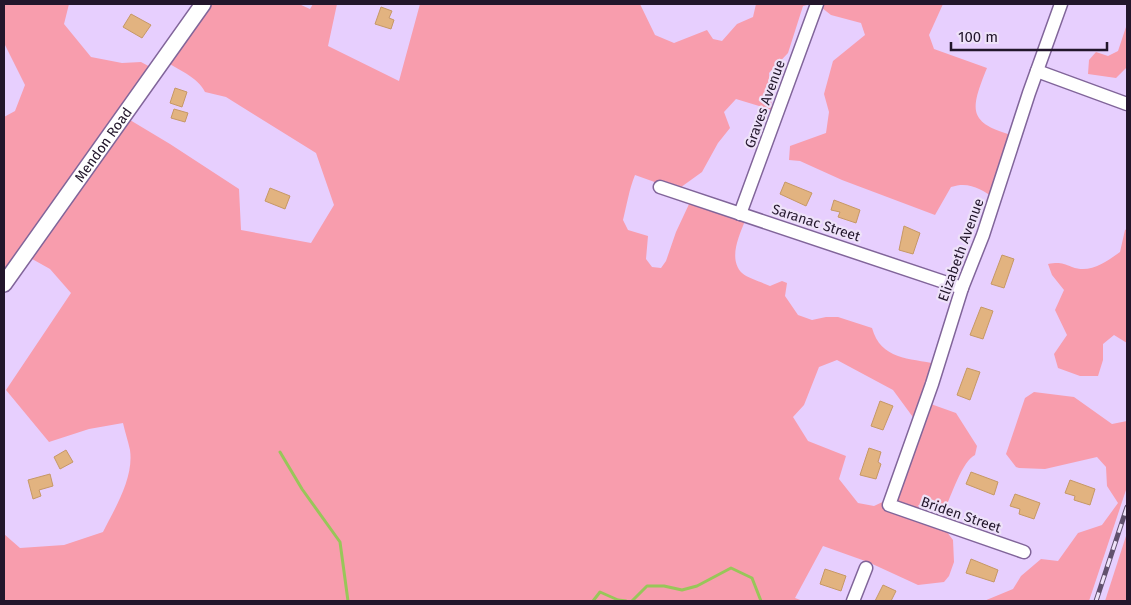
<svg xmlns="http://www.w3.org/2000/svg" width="1131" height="605" font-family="'Fira Sans',sans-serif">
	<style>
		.green { fill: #f89dad; fill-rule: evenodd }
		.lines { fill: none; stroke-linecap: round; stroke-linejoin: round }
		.stream { stroke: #98c659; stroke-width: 3 }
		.building { fill: #e2b380; stroke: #c69866 }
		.minor-casing { stroke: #81659a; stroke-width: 15 }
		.tertiary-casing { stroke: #81659a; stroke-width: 18 }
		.minor { stroke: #fff; stroke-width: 12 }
		.tertiary { stroke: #fff; stroke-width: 15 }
		.rail-casing { stroke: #61516e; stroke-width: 5 }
		.rail { stroke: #eee2f9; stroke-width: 3; stroke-dasharray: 9; stroke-linecap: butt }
		.labels { text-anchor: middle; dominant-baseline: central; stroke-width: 4.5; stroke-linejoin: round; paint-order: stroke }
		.street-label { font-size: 14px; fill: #22162b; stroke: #eee2f9 }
	</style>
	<rect width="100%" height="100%" fill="#e7cffe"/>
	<g class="green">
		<path d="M4,4H69L64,24L91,57L122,63L141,62L154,69L125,117L170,144L239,189L241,230L311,243L334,205L316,153L226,97L205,92C198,77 177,69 163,60L204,4H299L310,9L313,4H337L328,46L399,81L420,4H640L655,35L674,43L707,30L713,39L722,41L737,24L753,17L756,4H811L803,6L788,53L769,73L772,110L736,99L724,112L730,128L718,143L702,172L677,190L635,175C629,190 627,204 623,220L628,230L648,236L646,259L652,267L661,268L666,261L676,232L690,202L745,221C739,236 728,259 742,273C749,279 762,282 770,286L782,281L787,283L785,296L798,315L812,320L826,317H838L872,328C881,360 909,358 937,364L928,403L956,413L977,446L975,455C962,461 951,497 944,511L918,505L920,510L944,528L953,540L954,562L949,576L944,582L918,585L868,562L823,546L795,598L803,601H4V534L20,548L64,545L103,532C115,508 134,478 130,450C128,441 125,432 123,423L89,429L49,442L6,390L71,293L50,269L25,255L4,284V117L15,111L25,85L4,43ZM837,360L893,390L918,424L891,498L874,506L858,503L839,479L846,456L808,441L793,417L804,405L819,367Z"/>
		<path d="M817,4H943L929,35L934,49L987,68C970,110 967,123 1015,136L996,199C981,189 969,181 951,187L935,215L842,180L800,161L789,160L790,146L826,133L829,112L824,94L833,61L865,35L861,23L831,15Z"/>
		<path d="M1127,24V67L1116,78L1088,74L1089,60L1096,52L1108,56L1118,51Z"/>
		<path d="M1127,229V343L1114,335L1103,344V360L1098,376H1080L1058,368L1054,354L1067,335L1055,310L1064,290L1052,275L1048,264C1059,262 1062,263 1072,267C1090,274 1106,262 1120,252L1125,230Z"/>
		<path d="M1034,392L1074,397L1112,424L1127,421V487L1089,601H984L1013,589L1021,576L1041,559L1058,561L1078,533L1102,525L1118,503L1107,486L1106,467L1097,457L1045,469L1019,468L1016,467L1006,454L1025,398Z"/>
		<path d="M1127,533V601H1105Z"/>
	</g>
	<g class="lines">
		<g class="stream">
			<path d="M280,452L302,489L340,542L348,601"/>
			<path d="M593,601L600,592L618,600L626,601"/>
			<path d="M632,601L647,586H664L682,590L697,586L731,568L752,578L761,601"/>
		</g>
	</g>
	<g class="building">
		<path d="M381,7L392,11L389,18L394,20L391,29L375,24Z"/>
		<path d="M131,14L151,25L142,38L123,27Z"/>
		<path d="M175,88L187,92L182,107L170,103Z"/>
		<path d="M174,109L188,113L185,122L171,118Z"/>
		<path d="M785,182L812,193L806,206L780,194Z"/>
		<path d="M270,188L290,196L285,209L265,201Z"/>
		<path d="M834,200L860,210L856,223L838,217L840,212L831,210Z"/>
		<path d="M904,226L920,233L913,254L899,250Z"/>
		<path d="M1002,255L1014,259L1004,288L991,284Z"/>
		<path d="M981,307L993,311L983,339L970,335Z"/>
		<path d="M967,368L980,372L970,400L957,395Z"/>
		<path d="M880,401L893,406L883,430L871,426Z"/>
		<path d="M869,448L881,452L878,462L881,464L876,479L860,475Z"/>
		<path d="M66,450L73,462L60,469L54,457Z"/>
		<path d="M971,472L998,482L994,495L966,484Z"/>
		<path d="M50,474L53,486L39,490L41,496L33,499L28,480Z"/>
		<path d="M1070,480L1095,489L1090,505L1074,500L1075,496L1065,493Z"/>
		<path d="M1015,494L1040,503L1034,519L1019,514L1020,509L1010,506Z"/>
		<path d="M971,559L998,570L994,582L966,573Z"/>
		<path d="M825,569L846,576L841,591L820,584Z"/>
		<path d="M883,585L896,591L891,601H875Z"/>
	</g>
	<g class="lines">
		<defs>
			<g id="minor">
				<path d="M1037,71L1127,104"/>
				<path d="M660,187L962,288"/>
				<path d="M740,214L817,4"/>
				<path d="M1024,552L889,505L932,384L962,288L983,235L1029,93L1061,4"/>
				<path d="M853,601L866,568"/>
			</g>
			<g id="tertiary">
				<path id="s1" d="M4,284L203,4"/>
			</g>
		</defs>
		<use href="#minor" class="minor-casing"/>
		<use href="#tertiary" class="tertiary-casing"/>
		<use href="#minor" class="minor"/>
		<use href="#tertiary" class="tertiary"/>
		<defs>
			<path id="rail" d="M1096,601L1127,507"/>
		</defs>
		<use href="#rail" class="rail-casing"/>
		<use href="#rail" class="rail"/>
	</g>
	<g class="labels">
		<g class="street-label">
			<text transform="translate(765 104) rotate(-70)">Graves Avenue</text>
			<text stroke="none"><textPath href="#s1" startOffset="171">Mendon Road</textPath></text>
			<text transform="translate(816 223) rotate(18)">Saranac Street</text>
			<text transform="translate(961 250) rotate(-70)">Elizabeth Avenue</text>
			<text transform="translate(961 515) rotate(19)">Briden Street</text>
		</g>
	</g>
	<rect width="1131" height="605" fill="none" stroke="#22162b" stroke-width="10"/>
	<path d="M951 42v8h156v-8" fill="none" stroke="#22162b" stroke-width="2.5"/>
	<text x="958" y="42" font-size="15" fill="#22162b" stroke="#eee2f9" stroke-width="4" paint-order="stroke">100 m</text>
</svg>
